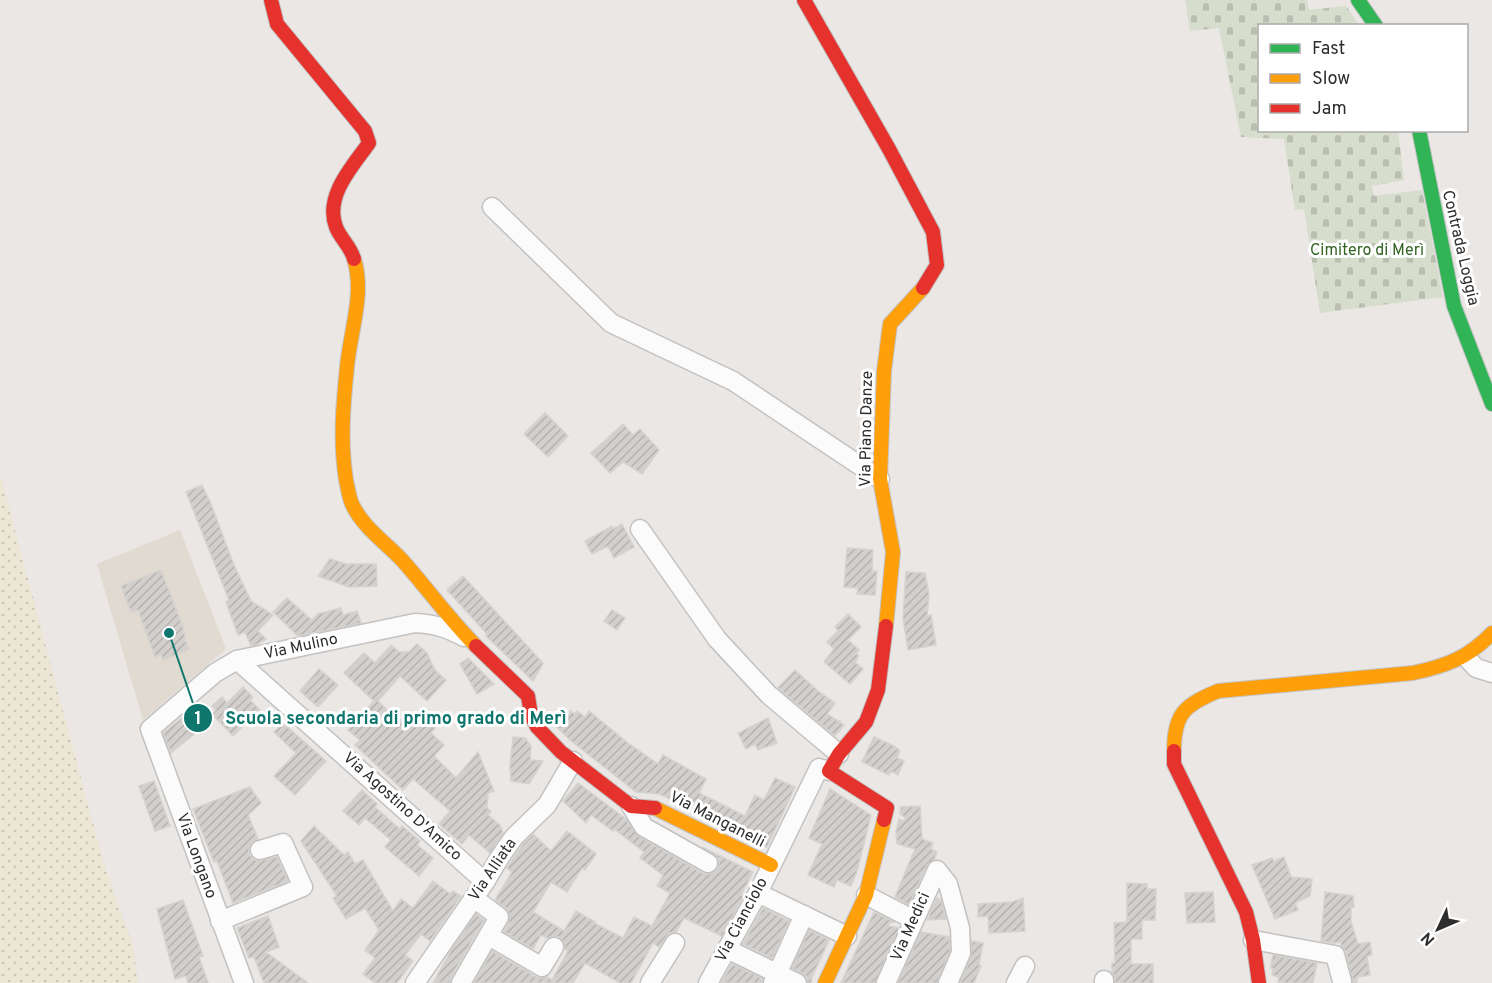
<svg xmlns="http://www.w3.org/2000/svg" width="1492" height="983" font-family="Overpass,sans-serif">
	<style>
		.education { fill: #e0dad1 }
		.sand { fill: url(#sand-dots) }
		.cemetery { fill: url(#cemetery-stones) }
		.building { fill: url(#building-hatch); stroke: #d5d3d0; stroke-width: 1.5 }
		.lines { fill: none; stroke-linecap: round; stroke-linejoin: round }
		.street-casing { stroke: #c3c2c2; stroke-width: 21 }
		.fast-casing { stroke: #c3c2c2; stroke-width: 16 }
		.slow-casing { stroke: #c3c2c2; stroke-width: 16 }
		.jam-casing { stroke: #c3c2c2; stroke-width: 16 }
		.street { stroke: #fcfbfb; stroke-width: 18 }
		.fast { stroke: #30b455; stroke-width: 14 }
		.slow { stroke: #ff9f0a; stroke-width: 14 }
		.jam { stroke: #e5322d; stroke-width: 14 }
		.labels { text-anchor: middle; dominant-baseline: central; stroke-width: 6; stroke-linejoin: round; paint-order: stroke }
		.street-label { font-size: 16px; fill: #2d2d2d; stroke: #fff }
		.park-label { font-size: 16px; fill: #336423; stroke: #fff }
		.leader { fill: none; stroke: #0f766e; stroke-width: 2 }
		.callout-dot { fill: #0f766e; stroke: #fff; stroke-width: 2 }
		.mark-label { font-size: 18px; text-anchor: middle; font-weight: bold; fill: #fff }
		.callout-label { font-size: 18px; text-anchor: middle; font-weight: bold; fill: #0f766e; stroke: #fff; stroke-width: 6; stroke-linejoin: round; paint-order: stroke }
	</style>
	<defs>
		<pattern id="sand-dots" width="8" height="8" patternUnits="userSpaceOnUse" patternTransform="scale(1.5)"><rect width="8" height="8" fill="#ece6d5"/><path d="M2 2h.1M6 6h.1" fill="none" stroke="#cbc6b7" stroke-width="1.8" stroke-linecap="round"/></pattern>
		<pattern id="cemetery-stones" width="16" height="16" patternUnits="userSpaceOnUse" patternTransform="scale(1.5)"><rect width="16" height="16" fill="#d7ddcd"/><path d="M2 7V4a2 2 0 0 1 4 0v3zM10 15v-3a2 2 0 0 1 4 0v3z" fill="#b9beb0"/></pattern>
		<pattern id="building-hatch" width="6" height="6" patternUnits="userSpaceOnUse" patternTransform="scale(1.5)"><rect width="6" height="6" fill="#d2cfcd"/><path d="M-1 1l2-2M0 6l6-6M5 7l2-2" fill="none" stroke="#b5b2b0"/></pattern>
	</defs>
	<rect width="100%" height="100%" fill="#eae7e4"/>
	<path class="education" d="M180,530L226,649L143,720L97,564Z"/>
	<path class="sand" d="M0,474L103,861L133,946L138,983H0Z"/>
	<path class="cemetery" d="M1185,0H1307L1309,10L1346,6L1359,25L1260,26V130L1398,131L1404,180L1372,186L1374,196L1422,190L1443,297L1320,313L1304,209L1295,210L1284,139L1241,137L1219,28L1190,31Z"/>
	<g class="building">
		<path d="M545,413L568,436L548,457L524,434Z"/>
		<path d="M623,424L633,435L640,429L659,450L642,474L623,462L610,473L591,453Z"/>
		<path d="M202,485L211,504L234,565L251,601L273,615L258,631L266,639L256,645L251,646L245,632L238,635L226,602L229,600L186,492Z"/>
		<path d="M622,524L634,547L614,558L608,546L592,554L585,541L612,526L613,529Z"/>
		<path d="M847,548L873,550L872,571H877L875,595L857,594L858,588L844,587Z"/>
		<path d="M330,559L346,564H376L377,586L349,587L318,576Z"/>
		<path d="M161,570L184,630L185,640L189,649L163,660L161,654L155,657L138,610L131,612L121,586Z"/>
		<path d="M906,572L925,573L929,594L927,616L931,615L936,645L908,650L903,618Z"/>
		<path d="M463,576L543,663L533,681L486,636L487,634L447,590Z"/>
		<path d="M287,598L312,620L319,613H322L341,608L343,615L357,611L361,623L298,636L273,612Z"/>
		<path d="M612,610L625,618L617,630L604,621Z"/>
		<path d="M848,614L861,627L848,640L859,650L856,654L859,656L855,662L863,669L850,684L824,662L834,649L827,642L838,631L835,627Z"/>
		<path d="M417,644L427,653L435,670L446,680L427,701L400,676L378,701L399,721L404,716L416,727L424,719L435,728L431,733L444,745L434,756L456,778L478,752L494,791L488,793L487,808L491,811L488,815L500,825L503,833L490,853L469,835L462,844L439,824L450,811L413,779L403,790L355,745L360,740L348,730L374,701L344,673L364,653L375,663L391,645L399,652H409Z"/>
		<path d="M468,658L494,684L477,694L460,664Z"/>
		<path d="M319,669L338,685L318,707L300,691Z"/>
		<path d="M795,670L818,691L835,703L827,714L838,721H840L839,722L844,725L835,736L778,688Z"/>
		<path d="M243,687L253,697L250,700L260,710L233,736L212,714L216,710L212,706L222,697L227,703Z"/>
		<path d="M570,711L575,714L577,711L585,717L589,711L628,743L658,764L663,755L706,779L699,793L745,816L755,795L764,800L775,778L795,787L767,847L660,794L636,792L570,740L555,725Z"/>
		<path d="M182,718L194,734L171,753L163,733Z"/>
		<path d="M768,718L777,743L758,750L755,744L746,749L738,733Z"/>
		<path d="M283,723L326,761L295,795L274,776L296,753L274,732Z"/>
		<path d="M513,737L525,738L531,746L530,760L543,761L529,784L511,781L510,766Z"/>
		<path d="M874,737L894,746L900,751L897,758L904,761L898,775L891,771L889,775L862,762Z"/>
		<path d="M154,781L170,826L155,831L139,786Z"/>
		<path d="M578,783L626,819L638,836L702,873L709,874L714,872L718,868L719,862L718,858L714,854L702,847L753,872L741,895L743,896L722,936L684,918L676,932L669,933L659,947L653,943L631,983H620L585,963L573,983H474L492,951L536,977L541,978L547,977L552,980L568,951L565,949L564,942L559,937L554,936L547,938L541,935L533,949L504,932L509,922V913L506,908L495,900L512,872L507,868L523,844L533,834L551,851L567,831L596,854L585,870L582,868L567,892L551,882L533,912L564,931L576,911L595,922L594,923L623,938L634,917L652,926L670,893L657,886L663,875L640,858L644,852L614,829L613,831L591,815L586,823L563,801Z"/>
		<path d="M250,787L261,803L248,815L258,839L251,843L249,848V854L253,859L258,861L277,857L288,881L233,903L217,861L214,862L193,809Z"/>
		<path d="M830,789L871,815L857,871L851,886L837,880L834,887L808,875L822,844L809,838Z"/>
		<path d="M362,790L377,804L375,807L400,829L402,826L420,841L417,845L433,858L419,876L385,847L391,840L365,818L359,825L343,811Z"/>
		<path d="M920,806L922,839L933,843L931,849L937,852L934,860L927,865L909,905L895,897L915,849L897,844L896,832L899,819L904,821L906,818L900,814L901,807Z"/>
		<path d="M314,826L344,855L348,852L355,864L363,860L393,911L401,899L413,908L433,881L450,894L453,891L461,896L430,941L421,934L405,955L413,961L397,983H375L363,974L375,958L365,950L379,930L365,908L346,919L333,898L337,896L301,841Z"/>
		<path d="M1284,857L1291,877L1312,879L1310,896L1295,903L1298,910L1275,919L1252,865L1272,858L1274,861Z"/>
		<path d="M1127,883L1147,884V889H1156L1155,920H1142V939H1131V964H1153V983H1115L1114,975L1112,973V963H1115L1114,923L1127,922Z"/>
		<path d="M1213,892L1215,922L1187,923L1185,893Z"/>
		<path d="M1325,892L1353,896L1354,907H1351V922L1358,944L1370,942L1372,955L1367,956L1370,975L1357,977V983H1353L1346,952L1341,946V942L1333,943L1321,941Z"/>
		<path d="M937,898L941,900L946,919L927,920Z"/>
		<path d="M1023,898L1025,931L989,933L988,916L978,917V904L1012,902Z"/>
		<path d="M183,900L203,956L199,957L208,983H188L186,976L175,979L157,909Z"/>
		<path d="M763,908L789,921L772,958L743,944Z"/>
		<path d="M874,912L894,922L889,923V926L899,928L875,983H841Z"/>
		<path d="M476,914L484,920L451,977L450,983H433L452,949Z"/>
		<path d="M268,916L279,947L266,952L308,983H264L254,957L249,958L237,928Z"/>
		<path d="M809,930L829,940L812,977L811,983H808L807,977L802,973L792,968Z"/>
		<path d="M921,932L949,937L950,951L937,983H898Z"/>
		<path d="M972,941L983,943L979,965L981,966L974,983H960L971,957Z"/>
		<path d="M1273,955L1317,963L1313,983H1278L1279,977L1272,975L1273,969L1271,968V964Z"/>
		<path d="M732,964L763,979L762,983H721Z"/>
	</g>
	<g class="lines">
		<defs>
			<g id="street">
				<path d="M492,207L611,323L733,381L880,479"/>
				<path d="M640,529L717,639L769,695L839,754"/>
				<path d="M1466,657L1476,668L1492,673"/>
				<path d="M237,660L485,882"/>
				<path d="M631,806L644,827L708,863"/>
				<path d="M758,893L847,936"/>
				<path d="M866,895L914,920"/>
				<path d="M220,921L303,887L283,843L260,850"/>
				<path d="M489,936L542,967L554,947"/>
				<path d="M1253,940L1335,955L1342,981"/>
				<path d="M727,949L797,983"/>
				<path d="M1104,980V983"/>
				<path d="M244,983L150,729L215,673L237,660L415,623C435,624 447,628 464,637"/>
				<path d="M415,983L485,882L500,857L514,837L547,805L573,761"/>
				<path d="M461,983L499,917L474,898"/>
				<path d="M650,983L675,943"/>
				<path d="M708,983L758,893L819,768L829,771"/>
				<path d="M773,983L804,915"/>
				<path d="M886,983L937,870L948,884L960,928L961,953L948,983"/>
				<path d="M1016,983L1025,966"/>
			</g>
			<g id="fast">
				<path d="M1358,0L1376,26"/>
				<path d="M1419,130L1454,306L1492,404"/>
			</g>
			<g id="slow">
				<path d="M354,259C365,294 350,332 347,367C343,405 340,442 346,480C348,488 349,499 353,506C364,528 386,543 402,560C427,588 450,620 476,646"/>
				<path d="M886,626L893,552L880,479L884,371L890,324L923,288"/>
				<path d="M1174,751C1174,713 1185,705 1218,691L1413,673C1446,666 1468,658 1492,633"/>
				<path d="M655,808L771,865"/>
				<path d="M825,983L866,895L884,820"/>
			</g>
			<g id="jam">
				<path d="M271,0L277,24L365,131L369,143C353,166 324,196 336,227C340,238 351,247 354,259"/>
				<path d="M804,0L889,149L933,232L937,265L923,288"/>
				<path d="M476,646L528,696L531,715L537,727L561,752L631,806L655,808"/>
				<path d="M1174,751V764L1246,912L1253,940L1259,983"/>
				<path d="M884,820L887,808L829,771L839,754L866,722L878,690L886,626"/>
			</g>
		</defs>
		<use href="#street" class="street-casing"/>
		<use href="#fast" class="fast-casing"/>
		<use href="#slow" class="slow-casing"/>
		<use href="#jam" class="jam-casing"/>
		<use href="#street" class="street"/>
		<use href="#fast" class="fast"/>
		<use href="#slow" class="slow"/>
		<use href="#jam" class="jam"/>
	</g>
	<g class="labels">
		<g class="street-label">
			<text transform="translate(1460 248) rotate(77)">Contrada Loggia</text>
			<text transform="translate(867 429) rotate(-89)">Via Piano Danze</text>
			<text transform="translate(301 647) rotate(-12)">Via Mulino</text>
			<text transform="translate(402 807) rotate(42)">Via Agostino D'Amico</text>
			<text transform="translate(717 820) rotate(27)">Via Manganelli</text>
			<text transform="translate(196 856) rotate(70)">Via Longano</text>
			<text transform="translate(493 870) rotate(-56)">Via Alliata</text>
			<text transform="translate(742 920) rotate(-62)">Via Cianciolo</text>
			<text transform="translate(911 927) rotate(-66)">Via Medici</text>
		</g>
		<g class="park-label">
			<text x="1367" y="251">Cimitero di Merì</text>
		</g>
	</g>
	<path class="leader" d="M169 633L198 718"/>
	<g class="callout-dot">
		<circle cx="169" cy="633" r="6"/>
		<circle cx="198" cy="718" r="15"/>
	</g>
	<g class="mark-label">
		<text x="198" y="724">1</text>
	</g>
	<g class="callout-label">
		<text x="396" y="724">Scuola secondaria di primo grado di Merì</text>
	</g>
	<rect x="1258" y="24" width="210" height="108" fill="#ffffff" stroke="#ababab" stroke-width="1.5"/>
	<rect x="1270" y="44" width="30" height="9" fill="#30b455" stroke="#ababab" stroke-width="1.5"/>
	<text x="1312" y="54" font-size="18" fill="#2d2d2d">Fast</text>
	<rect x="1270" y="74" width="30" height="9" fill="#ff9f0a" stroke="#ababab" stroke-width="1.5"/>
	<text x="1312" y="84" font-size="18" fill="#2d2d2d">Slow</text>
	<rect x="1270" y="104" width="30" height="9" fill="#e5322d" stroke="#ababab" stroke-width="1.5"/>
	<text x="1312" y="114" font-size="18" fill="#2d2d2d">Jam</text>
	<g transform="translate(1438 929) rotate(226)" stroke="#ffffff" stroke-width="4.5" paint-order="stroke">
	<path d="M0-4.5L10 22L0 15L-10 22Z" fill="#2d2d2d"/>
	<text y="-9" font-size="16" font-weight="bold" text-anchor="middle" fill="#2d2d2d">N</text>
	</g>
</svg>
